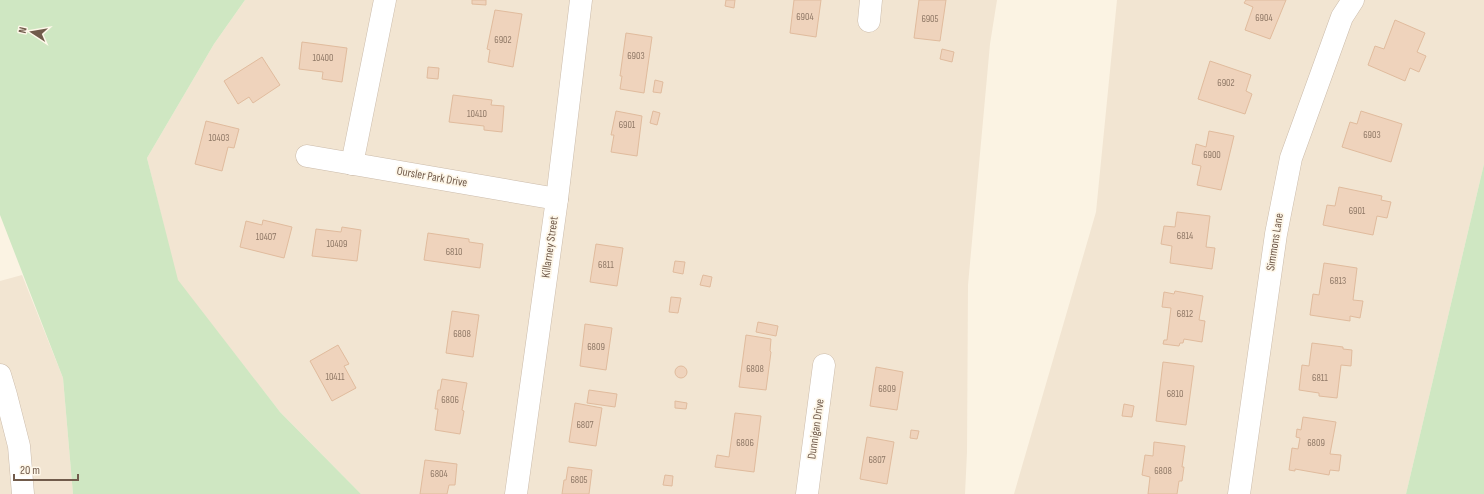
<svg xmlns="http://www.w3.org/2000/svg" width="1484" height="494" font-family="'Sofia Sans Condensed',sans-serif">
	<style>
		.residential { fill: #f2e5d2 }
		.green { fill: #cfe7c2 }
		.building { fill: #efd3bc; stroke: #e0bb9d }
		.lines { fill: none; stroke-linecap: round; stroke-linejoin: round }
		.minor-casing { stroke: #cbbbaa; stroke-width: 23 }
		.minor { stroke: #fff; stroke-width: 22 }
		.labels { text-anchor: middle; dominant-baseline: central; stroke-width: 3.5; stroke-linejoin: round; paint-order: stroke }
		.number-label { font-size: 10px; fill: #907967 }
		.street-label { font-size: 12px; fill: #715b4b; stroke: #fef7e9 }
	</style>
	<rect width="100%" height="100%" fill="#fbf3e3"/>
	<g class="residential">
		<path d="M245,0H997L990,44L968,285L967,452L965,494H361L280,412L177,280L147,158L214,44Z"/>
		<path d="M1117,0H1484V164L1406,494H1014L1096,212Z"/>
		<path d="M22,275L63,378L73,494H0V281Z"/>
	</g>
	<g class="green">
		<path d="M0,0H245L214,44L147,158L178,280L280,412L361,494H73L63,378L0,215Z"/>
		<path d="M1484,164V494H1406Z"/>
	</g>
	<g class="building">
		<path d="M472,0H486V5L472,4Z"/>
		<path d="M726,0H735L734,8L725,6Z"/>
		<path d="M794,0H821L816,37L790,33Z"/>
		<path d="M919,0H946L940,41L914,38Z"/>
		<path d="M1246,0H1286L1270,39L1245,30L1253,7L1244,3Z"/>
		<path d="M495,10L522,14L513,67L488,62L490,50L487,49Z"/>
		<path d="M1395,20L1425,33L1417,52L1426,56L1419,72L1410,68L1405,81L1368,65L1375,46L1384,49Z"/>
		<path d="M626,33L652,37L644,93L620,89L622,76H620Z"/>
		<path d="M302,42L347,48L342,82L322,79L323,72L299,69Z"/>
		<path d="M942,49L954,52L952,62L940,59Z"/>
		<path d="M262,57L280,85L253,103L249,97L238,104L224,81Z"/>
		<path d="M1210,61L1251,75L1246,91L1252,94L1245,114L1198,99Z"/>
		<path d="M428,67L439,68L438,79L427,78Z"/>
		<path d="M655,80L663,82L661,93L653,92Z"/>
		<path d="M453,95L492,100L491,105L504,106L502,132L484,130V126L449,122Z"/>
		<path d="M616,111L642,116L637,156L611,152L614,135H611Z"/>
		<path d="M653,111L660,113L657,125L650,123Z"/>
		<path d="M1361,111L1402,124L1391,162L1342,147L1350,122L1357,124Z"/>
		<path d="M206,121L239,129L234,148L228,147L222,171L195,164Z"/>
		<path d="M1209,131L1234,136L1221,190L1197,185L1201,166L1192,164L1196,144L1206,147Z"/>
		<path d="M1339,187L1382,196L1381,200L1391,202L1387,218L1377,216L1373,235L1323,225L1327,205L1335,206Z"/>
		<path d="M1177,212L1210,216L1206,247L1215,248L1212,269L1170,263L1172,246L1161,244L1164,226L1175,227Z"/>
		<path d="M263,220L292,227L284,258L240,247L246,221L262,225Z"/>
		<path d="M342,227L361,230L357,261L312,256L316,229L341,232Z"/>
		<path d="M428,233L469,239V242L483,244L480,268L424,260Z"/>
		<path d="M596,244L623,248L617,286L590,282Z"/>
		<path d="M675,261L685,262L683,274L673,272Z"/>
		<path d="M1324,263L1357,268L1353,300L1363,301L1360,318L1350,316V321L1310,315L1313,294L1319,295Z"/>
		<path d="M703,275L712,277L710,287L700,285Z"/>
		<path d="M1175,291L1203,296L1199,320L1205,321L1202,342L1184,339L1183,343H1180L1179,346L1163,344L1164,340H1167L1171,308L1162,307L1164,292L1174,294Z"/>
		<path d="M671,297L681,298L678,313L669,312Z"/>
		<path d="M452,311L479,315L473,357L446,353Z"/>
		<path d="M758,322L778,326L776,336L756,332Z"/>
		<path d="M585,324L612,328L606,370L580,366Z"/>
		<path d="M746,335L771,339L770,351L771,352L766,390L739,387Z"/>
		<path d="M1312,343L1343,347V349L1352,350L1351,366L1341,365L1337,398L1319,396V393L1299,390L1302,365L1309,366Z"/>
		<path d="M338,345L349,364L344,366L356,388L332,401L310,361Z"/>
		<path d="M1163,362L1194,366L1186,425L1156,421Z"/>
		<circle cx="681" cy="372" r="6"/>
		<path d="M876,367L903,372L897,410L870,406Z"/>
		<path d="M442,379L467,383L462,410L464,411L460,434L435,430L438,409H435L438,390H440Z"/>
		<path d="M589,390L617,394L615,407L587,403Z"/>
		<path d="M675,401L687,403L686,409L675,408Z"/>
		<path d="M575,403L602,408L596,446L569,442Z"/>
		<path d="M1124,404L1134,406L1132,417L1122,416Z"/>
		<path d="M735,413L761,416L754,472L715,467L717,455L729,457Z"/>
		<path d="M1303,417L1336,422L1330,454L1341,455L1339,471L1330,470L1329,475L1295,469V471L1289,470L1292,448L1298,449L1300,438L1296,437L1297,429L1301,430Z"/>
		<path d="M911,430L919,431L917,439L910,438Z"/>
		<path d="M867,437L894,442L887,484L860,479Z"/>
		<path d="M1154,442L1185,446L1182,467H1184L1182,481H1179L1177,494H1148L1150,477L1142,475L1145,455L1153,456Z"/>
		<path d="M425,460L457,464L455,485H449L447,494H420Z"/>
		<path d="M568,467L592,470L589,494H562L564,480H566Z"/>
		<path d="M665,475L673,476L672,486L663,485Z"/>
	</g>
	<g class="lines">
		<defs>
			<g id="minor">
				<path d="M869,21L871,0"/>
				<path d="M307,156L557,199"/>
				<path d="M352,164L385,0"/>
				<path d="M0,375L6,395L19,446L23,494"/>
				<path d="M516,494L557,199L581,0"/>
				<path d="M807,494L824,365"/>
				<path d="M1239,494L1276,234L1291,158L1342,17L1353,0"/>
			</g>
		</defs>
		<use href="#minor" class="minor-casing"/>
		<use href="#minor" class="minor"/>
	</g>
	<g class="labels">
		<g class="number-label">
			<text x="805" y="17">6904</text>
			<text x="1264" y="18">6904</text>
			<text x="930" y="19">6905</text>
			<text x="503" y="40">6902</text>
			<text x="636" y="56">6903</text>
			<text x="323" y="58">10400</text>
			<text x="1226" y="83">6902</text>
			<text x="477" y="114">10410</text>
			<text x="627" y="125">6901</text>
			<text x="1372" y="135">6903</text>
			<text x="219" y="138">10403</text>
			<text x="1212" y="155">6900</text>
			<text x="1357" y="211">6901</text>
			<text x="1185" y="236">6814</text>
			<text x="266" y="237">10407</text>
			<text x="337" y="244">10409</text>
			<text x="454" y="252">6810</text>
			<text x="606" y="265">6811</text>
			<text x="1338" y="281">6813</text>
			<text x="1185" y="314">6812</text>
			<text x="462" y="334">6808</text>
			<text x="596" y="347">6809</text>
			<text x="755" y="369">6808</text>
			<text x="335" y="377">10411</text>
			<text x="1320" y="378">6811</text>
			<text x="887" y="389">6809</text>
			<text x="1175" y="394">6810</text>
			<text x="450" y="400">6806</text>
			<text x="585" y="425">6807</text>
			<text x="745" y="443">6806</text>
			<text x="1316" y="443">6809</text>
			<text x="877" y="460">6807</text>
			<text x="1163" y="471">6808</text>
			<text x="439" y="474">6804</text>
			<text x="579" y="480">6805</text>
		</g>
		<g class="street-label">
			<text transform="translate(432 177) rotate(10)">Oursler Park Drive</text>
			<text transform="translate(1275 242) rotate(-81)">Simmons Lane</text>
			<text transform="translate(550 247) rotate(-82)">Killarney Street</text>
			<text transform="translate(816 429) rotate(-82)">Dunnigan Drive</text>
		</g>
	</g>
	<g transform="translate(32 32) rotate(282)" stroke="#fef7e9" stroke-width="3" paint-order="stroke">
	<path d="M0-3L7 15L0 10L-7 15Z" fill="#715b4b"/>
	<text y="-6" font-size="11" font-weight="bold" text-anchor="middle" fill="#715b4b">N</text>
	</g>
	<path d="M14 474v6h64v-6" fill="none" stroke="#715b4b" stroke-width="2"/>
	<text x="20" y="474" font-size="12" fill="#715b4b" stroke="#fef7e9" stroke-width="3" paint-order="stroke">20 m</text>
</svg>
